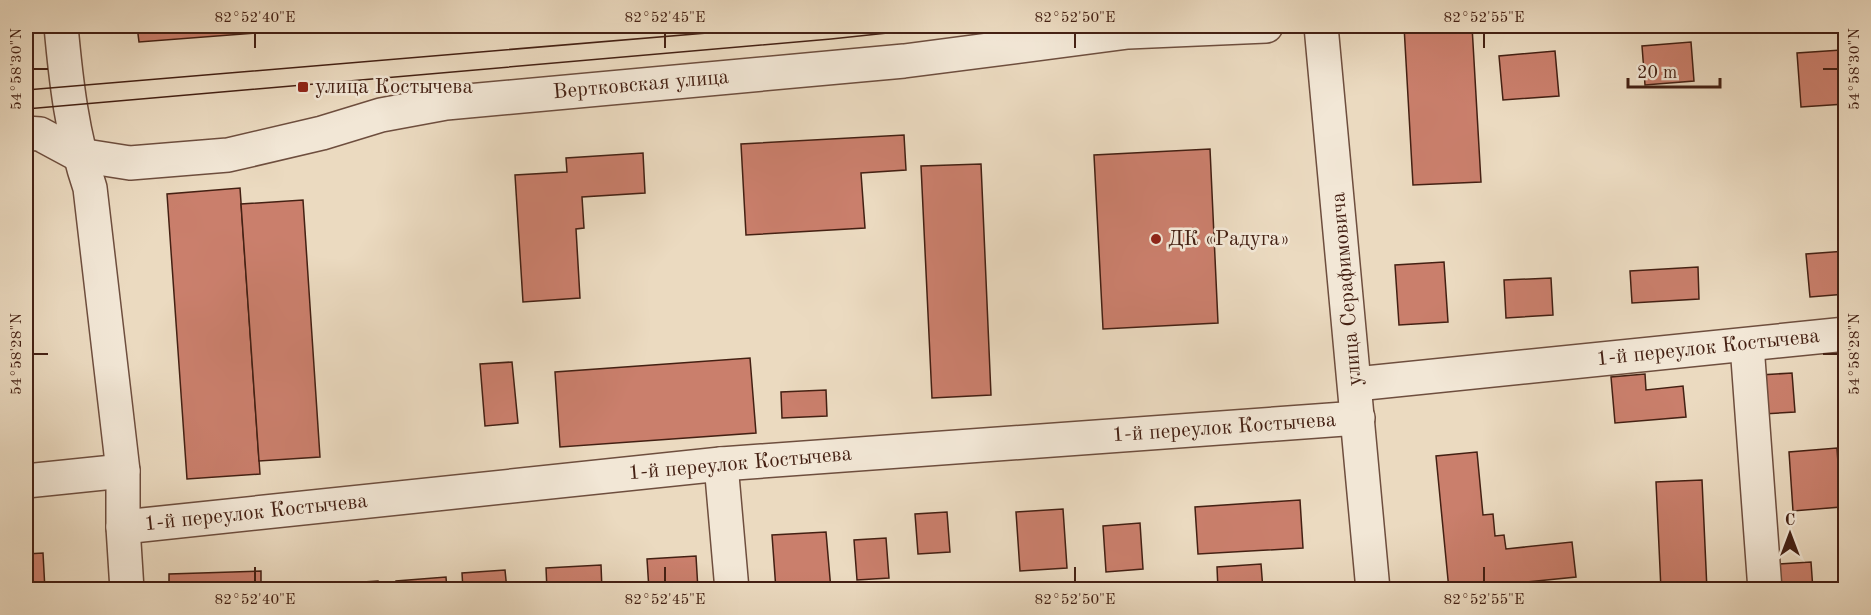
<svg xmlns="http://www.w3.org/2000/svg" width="1871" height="615" font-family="'Old Standard TT',serif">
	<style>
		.building { fill: #ca7f6c; stroke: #442013; stroke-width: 1.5 }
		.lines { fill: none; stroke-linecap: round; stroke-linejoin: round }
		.minor-casing { stroke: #6e4e3e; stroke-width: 36 }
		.minor { stroke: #f2e7d6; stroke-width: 33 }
		.tram { stroke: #442013; stroke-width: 1.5 }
		.ticks { fill: none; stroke: #442013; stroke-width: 2 }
		.poi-dot { fill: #8f2418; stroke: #f2e7d6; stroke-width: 2 }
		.labels { text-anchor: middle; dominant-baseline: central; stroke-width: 5; stroke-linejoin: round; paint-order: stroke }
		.street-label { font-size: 21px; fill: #442013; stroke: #f2e7d6 }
		.poi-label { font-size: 21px; fill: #442013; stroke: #f2e7d6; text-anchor: start }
		.neatline { fill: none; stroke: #442013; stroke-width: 2 }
		.ticks-label { font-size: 15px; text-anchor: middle; fill: #442013 }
	</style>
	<rect width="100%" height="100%" fill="#ebdac0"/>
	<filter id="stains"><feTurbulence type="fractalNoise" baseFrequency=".00333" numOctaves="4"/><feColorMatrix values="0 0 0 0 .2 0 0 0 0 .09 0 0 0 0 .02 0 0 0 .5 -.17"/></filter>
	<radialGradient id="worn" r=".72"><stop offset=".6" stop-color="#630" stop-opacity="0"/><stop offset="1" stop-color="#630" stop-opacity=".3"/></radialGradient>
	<g class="building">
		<path d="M137,26H348L139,42Z"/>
		<path d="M1404,26H1472L1481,182L1413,185Z"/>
		<path d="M1691,42L1694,81L1645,85L1642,46Z"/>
		<path d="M1841,50L1845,104L1801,107L1797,53Z"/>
		<path d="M1555,51L1559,96L1503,100L1499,56Z"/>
		<path d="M904,135L906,170L861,173L865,228L746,235L741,144Z"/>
		<path d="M1210,149L1218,323L1103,329L1094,155Z"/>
		<path d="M643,153L645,193L582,197L584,228L576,229L580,298L523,302L515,175L567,172L566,158Z"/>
		<path d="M981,164L991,395L932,398L921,166Z"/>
		<path d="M240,188L260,474L187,479L167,194Z"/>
		<path d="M303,200L320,457L259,461L241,204Z"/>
		<path d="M1846,251V294L1810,297L1806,254Z"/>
		<path d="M1444,262L1448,322L1399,325L1395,265Z"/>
		<path d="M1698,267L1699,299L1632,303L1630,271Z"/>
		<path d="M1551,278L1553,315L1506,318L1504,280Z"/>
		<path d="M750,358L756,433L560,447L555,372Z"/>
		<path d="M512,362L518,423L485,426L480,364Z"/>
		<path d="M26,369H28L30,422H26Z"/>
		<path d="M1792,373L1795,412L1763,414L1760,375Z"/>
		<path d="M1645,374L1646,390L1683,386L1686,417L1615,423L1611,377Z"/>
		<path d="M826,390L827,416L782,418L781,392Z"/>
		<path d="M1837,448L1841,507L1793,511L1789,452Z"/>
		<path d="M1477,452L1483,515L1493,514L1495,536L1504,535L1506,549L1572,542L1576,577L1449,590L1436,456Z"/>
		<path d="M1702,480L1707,590H1661L1656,482Z"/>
		<path d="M1300,500L1303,548L1198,554L1195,507Z"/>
		<path d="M1063,509L1067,568L1020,571L1016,512Z"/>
		<path d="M947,512L950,552L918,554L915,514Z"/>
		<path d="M1140,523L1143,569L1106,572L1103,526Z"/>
		<path d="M826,532L831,590H776L772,535Z"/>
		<path d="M886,538L889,578L857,580L854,540Z"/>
		<path d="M43,553L45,590H26V554Z"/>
		<path d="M696,556L698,590H649L647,559Z"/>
		<path d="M1811,562L1813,590H1781L1779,564Z"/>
		<path d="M1261,564L1263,590H1218L1217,567Z"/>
		<path d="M601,565L602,590H547L546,568Z"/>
		<path d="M505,570L507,590H463L462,573Z"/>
		<path d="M261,571V590H169V574Z"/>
		<path d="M446,577L447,590H396V581Z"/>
		<path d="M378,581L379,590H347V583Z"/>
	</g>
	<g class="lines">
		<defs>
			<g id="minor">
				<path d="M61,26C66,81 72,135 90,188L123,471V527L127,590"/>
				<path d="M1321,26L1373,590"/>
				<path d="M26,133L40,134L79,155L130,163L228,155L322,133L381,115L446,103L904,61L1128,32L1266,26"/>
				<path d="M1747,345L1765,590"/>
				<path d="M1356,384L1846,334"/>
				<path d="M721,464L732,590"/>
				<path d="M26,481L123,471"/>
				<path d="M123,527L721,464L1358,418"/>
			</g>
		</defs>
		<use href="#minor" class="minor-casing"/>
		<use href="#minor" class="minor"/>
		<g class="tram">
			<path d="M26,90L790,26"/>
			<path d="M26,109L831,39L897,32L918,26"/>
		</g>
	</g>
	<path class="ticks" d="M255,33V48M665,33V48M1075,33V48M1484,33V48M33,69H48M1823,69H1838M33,354H48M1823,354H1838M255,567V582M665,567V582M1075,567V582M1484,567V582"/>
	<g class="poi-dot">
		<rect x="297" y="81" width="12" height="12" rx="3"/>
		<circle cx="1156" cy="239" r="6"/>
	</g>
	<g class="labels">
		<g class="street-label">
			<text transform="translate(641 85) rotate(-5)">Вертковская улица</text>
			<text transform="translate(1347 289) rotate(-95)">улица Серафимовича</text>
			<text transform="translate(1708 348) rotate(-6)">1-й переулок Костычева</text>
			<text transform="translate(1224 428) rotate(-4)">1-й переулок Костычева</text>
			<text transform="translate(740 464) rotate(-5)">1-й переулок Костычева</text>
			<text transform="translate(256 513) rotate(-6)">1-й переулок Костычева</text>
		</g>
		<g class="poi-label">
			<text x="315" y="87">улица Костычева</text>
			<text x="1168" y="239">ДК «Радуга»</text>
		</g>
	</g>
	<rect width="1871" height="615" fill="none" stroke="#ebdac0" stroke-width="66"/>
	<g transform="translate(1790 534)" stroke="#f2e7d6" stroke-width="4.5" paint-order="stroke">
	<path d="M0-4.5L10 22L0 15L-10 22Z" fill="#442013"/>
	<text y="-9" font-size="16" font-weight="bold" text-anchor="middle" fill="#442013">С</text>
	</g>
	<path d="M1628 78v9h92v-9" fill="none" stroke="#442013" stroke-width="3"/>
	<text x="1637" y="78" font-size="18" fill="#442013" stroke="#f2e7d6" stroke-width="4.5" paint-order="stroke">20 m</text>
	<rect x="33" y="33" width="1805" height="549" class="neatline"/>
	<g class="ticks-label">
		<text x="255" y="22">82°52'40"E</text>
		<text x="665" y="22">82°52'45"E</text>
		<text x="1075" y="22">82°52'50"E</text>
		<text x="1484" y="22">82°52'55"E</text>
		<text transform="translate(16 69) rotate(-90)" y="5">54°58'30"N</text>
		<text transform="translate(1854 69) rotate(-90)" y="5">54°58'30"N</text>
		<text transform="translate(16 354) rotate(-90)" y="5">54°58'28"N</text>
		<text transform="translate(1854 354) rotate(-90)" y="5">54°58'28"N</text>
		<text x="255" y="604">82°52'40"E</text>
		<text x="665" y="604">82°52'45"E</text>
		<text x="1075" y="604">82°52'50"E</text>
		<text x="1484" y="604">82°52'55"E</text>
	</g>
	<rect width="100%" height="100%" filter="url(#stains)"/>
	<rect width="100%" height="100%" fill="url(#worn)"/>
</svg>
